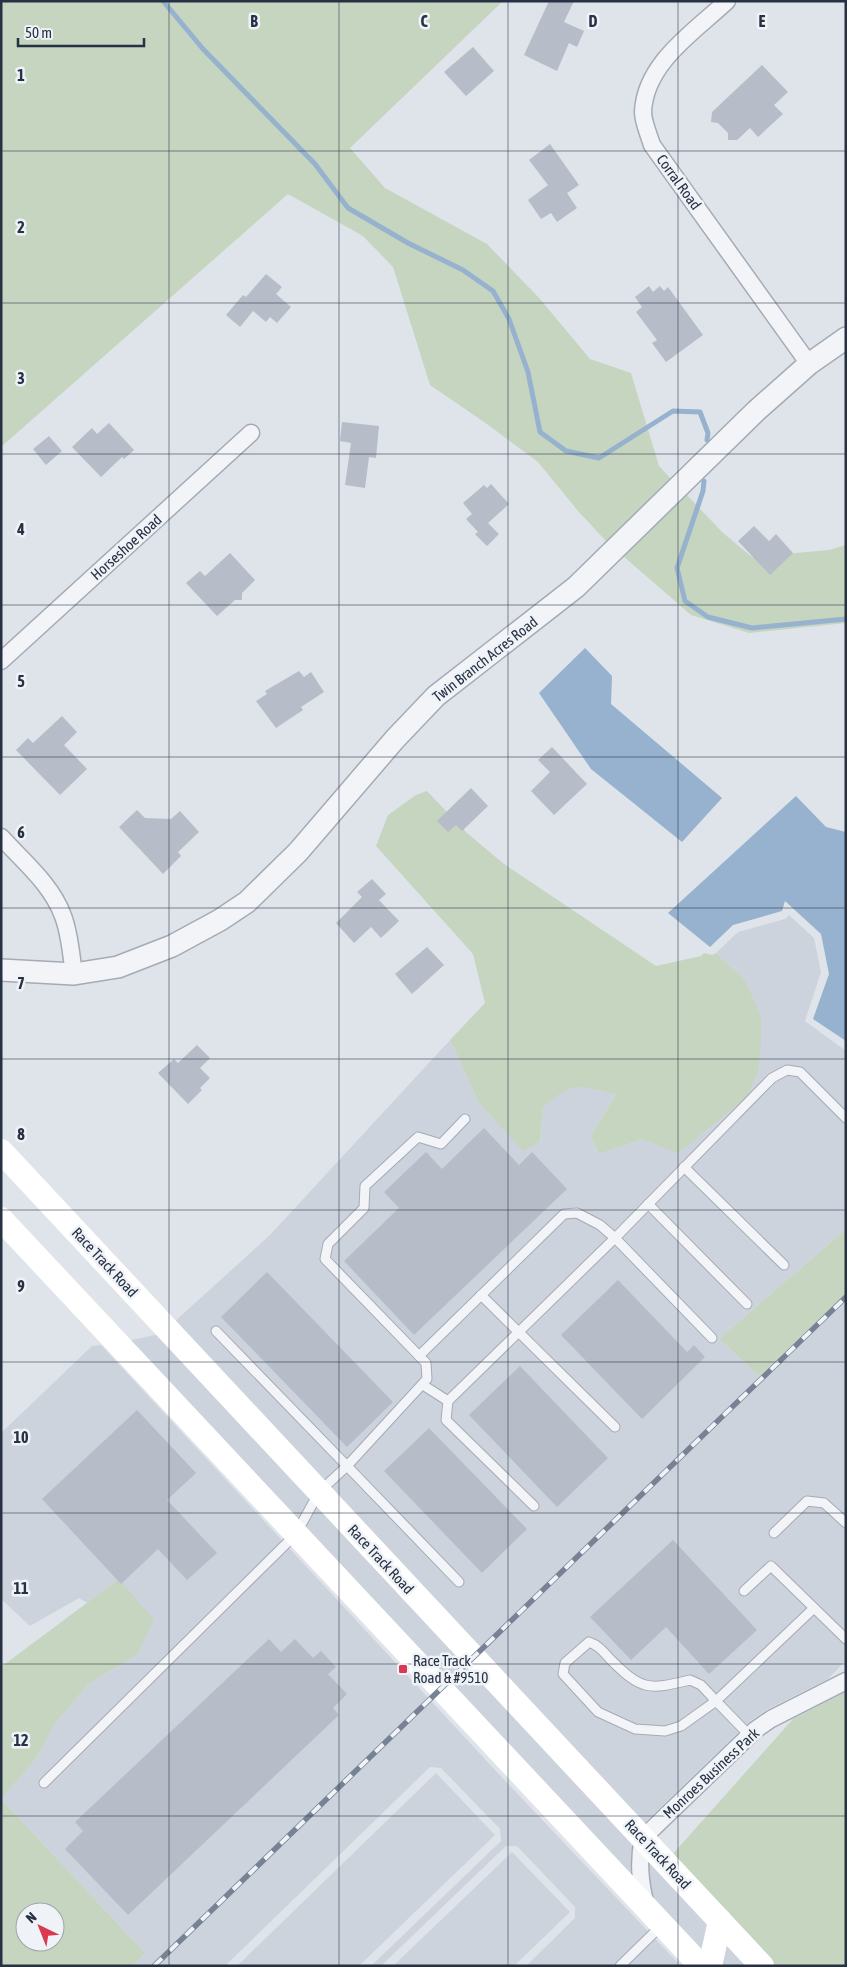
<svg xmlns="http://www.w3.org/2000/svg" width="847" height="1967" font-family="'Asap Condensed',sans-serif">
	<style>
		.built { fill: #cdd3dc }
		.green { fill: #c5d5c0; fill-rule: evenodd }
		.water { fill: #97b2ce }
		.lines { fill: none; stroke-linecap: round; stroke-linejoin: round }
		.stream { stroke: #97b2ce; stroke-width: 5 }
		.building { fill: #b6bdc8 }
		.service-casing { stroke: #a4abb5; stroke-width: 11 }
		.minor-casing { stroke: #a4abb5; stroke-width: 19 }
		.tertiary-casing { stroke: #a4abb5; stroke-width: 24 }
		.service { stroke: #f3f4f8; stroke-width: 9 }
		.minor { stroke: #f3f4f8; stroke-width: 16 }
		.tertiary { stroke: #f3f4f8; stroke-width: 21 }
		.secondary { stroke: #fff; stroke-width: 24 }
		.rail-casing { stroke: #778395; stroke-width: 5.5 }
		.rail { stroke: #eff3f7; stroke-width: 4; stroke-dasharray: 11; stroke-linecap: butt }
		.grid { fill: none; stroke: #263143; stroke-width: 1; stroke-opacity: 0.55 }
		.poi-dot { fill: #db3852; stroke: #eff3f7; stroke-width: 2 }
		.labels { text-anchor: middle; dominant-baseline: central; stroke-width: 5; stroke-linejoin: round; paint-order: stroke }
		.street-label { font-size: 15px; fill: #263143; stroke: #eff3f7 }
		.poi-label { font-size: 15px; fill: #263143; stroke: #eff3f7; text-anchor: start }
		.grid-label { font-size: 16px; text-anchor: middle; font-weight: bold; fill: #263143; stroke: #eff3f7; stroke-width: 5; stroke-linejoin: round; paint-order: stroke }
	</style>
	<rect width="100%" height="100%" fill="#dfe4ea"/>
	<g class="built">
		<path d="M789,915L814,938L821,972L805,1021L846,1051V1229L719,1339L759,1376L846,1294V1660L828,1679L766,1710L749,1722L642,1825L173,1323L269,1236L450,1040L479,1103L523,1150L540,1142L543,1108L558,1094L577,1085L616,1094L591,1136L599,1154L643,1139L745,980L716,953L738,932L785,919Z"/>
		<path d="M160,1334L633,1840L630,1876L127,1341Z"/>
		<path d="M101,1345L495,1770L681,1966H526L575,1918V1907L517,1846H506L381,1966H371L501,1841L500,1829L441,1768L430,1767L225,1966H132L145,1953L1,1799L35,1760L55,1724L87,1685L137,1655L119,1579L87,1603L79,1598L30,1626L1,1599V1433L92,1346Z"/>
		<path d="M436,1773L495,1835L359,1966H237Z"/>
		<path d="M512,1852L570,1912L514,1966H393Z"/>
		<path d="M648,1857L750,1966H713L654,1903L648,1879Z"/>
	</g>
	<g class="green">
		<path d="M1,1H503L350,148L385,188L487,244L540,299L590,359L631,373L659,466L672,480L607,542L578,511L538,462L487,424L430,385L393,267L363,236L288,194L1,447Z"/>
		<path d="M686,494L722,532L752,557L829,550L846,545V623L749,633L691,615L623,556Z"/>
		<path d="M427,791L467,833L504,864L656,966L701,956L704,953L712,955L716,953L745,980L761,1017V1043L758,1072L747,1097L678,1153L643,1139L599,1154L591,1136L616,1094C578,1086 574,1079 543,1108L540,1142L523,1151L479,1103L450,1040L485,1003L473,954L376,846L388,815L416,795Z"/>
		<path d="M846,1229V1294L759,1376L719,1339Z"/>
		<path d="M119,1579L154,1620L137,1655L87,1685L55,1724L35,1760L1,1799L145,1953L132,1966H1V1667ZM25,1912H55V1942H25Z"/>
		<path d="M846,1692V1966H774L671,1856L793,1719Z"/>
	</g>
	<g class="water">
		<path d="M585,648L612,676L611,704L722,798L682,842L591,769L539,693Z"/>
		<path d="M796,796L826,827L846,832V1041L813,1019L829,974L821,934L785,901L782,911L733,925L710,947L668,913Z"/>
	</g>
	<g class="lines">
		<g class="stream">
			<path d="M163,1L203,49L315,164L348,208L408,243L463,270L493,291L509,319L528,372L540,432L566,451L599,458L673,411L700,412L708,433L707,440"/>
			<path d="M704,481L703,491L677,568L685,601L708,617L752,628L846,619"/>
		</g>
	</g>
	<g class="building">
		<path d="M549,1H574L564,22L584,31L577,47L569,43L557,71L524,55Z"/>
		<path d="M473,47L494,71L466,96L444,72Z"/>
		<path d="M762,65L788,92L774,105L783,114L758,137L750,128L737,140H728V133L718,123L711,122L712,112Z"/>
		<path d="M550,144L579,185L567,193L577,208L557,222L551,213L541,219L528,200L548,185L529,160Z"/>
		<path d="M266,274L282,287L276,294L291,307L277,323L270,317L266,322L253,311L240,327L226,315L243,295L246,297Z"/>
		<path d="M649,286L653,292L660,286L664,291L668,287L703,335L666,362L652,343L657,340L636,312L642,307L635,297Z"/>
		<path d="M342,422L379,426L376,458L369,457L365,488L345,485L351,443L340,441Z"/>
		<path d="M109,423L134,450L124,459L122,457L101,477L72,447L92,428L97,434Z"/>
		<path d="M49,436L62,451L46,465L33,449Z"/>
		<path d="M491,484L509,504L488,523L499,534L487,546L475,534L478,532L466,519L472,514L463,503L484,485L487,488Z"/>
		<path d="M754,526L769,541L776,534L793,553L770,575L738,541Z"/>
		<path d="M230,553L255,580L242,593V600H235L217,616L186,583L200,571L205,576Z"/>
		<path d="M299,671L304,677L311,672L324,692L301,707L303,710L276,728L256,701L267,694L265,691Z"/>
		<path d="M62,716L77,732L64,745L87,769L60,795L16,750L28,738L33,743Z"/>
		<path d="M552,747L587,784L554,815L531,791L550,772L538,760Z"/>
		<path d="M471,788L488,806L462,831L456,825L448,832L437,821Z"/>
		<path d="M137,810L145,818L171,819L180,811L199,832L178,852L181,856L163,874L119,827Z"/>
		<path d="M372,879L386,894L379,900L399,921L381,938L371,927L354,943L336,923L362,897L357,892Z"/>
		<path d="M427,947L444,965L412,994L395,974Z"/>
		<path d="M197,1045L210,1058L200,1068L210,1078L200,1088L202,1090L188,1104L158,1073L174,1059L178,1063Z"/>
		<path d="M484,1128L519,1165L532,1152L567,1189L414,1335L344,1261L399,1208L384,1192L426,1152L442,1169Z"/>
		<path d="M267,1272L393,1402L347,1447L221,1317Z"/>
		<path d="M618,1280L687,1352L694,1345L705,1357L642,1419L561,1335Z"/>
		<path d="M520,1366L608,1458L557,1507L469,1415Z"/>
		<path d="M137,1410L196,1473L167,1500L217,1553L187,1580L158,1549L121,1584L42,1499Z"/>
		<path d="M429,1428L527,1529L482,1573L384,1471Z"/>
		<path d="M673,1540L757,1630L709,1674L666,1627L631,1660L590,1617Z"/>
		<path d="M269,1639L281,1652L295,1639L313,1658L321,1651L336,1667L328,1674L347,1694L333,1708L339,1715L128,1915L65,1849L83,1831L75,1822Z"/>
	</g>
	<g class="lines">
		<defs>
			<g id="service">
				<path d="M684,1167L784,1265"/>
				<path d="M648,1204L747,1304"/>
				<path d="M481,1295L615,1427"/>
				<path d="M712,1338L615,1238L772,1078L787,1070L800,1072L846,1118"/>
				<path d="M419,1356L564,1214L577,1213L600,1225L615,1238L448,1401L423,1385"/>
				<path d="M448,1401L446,1420L534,1506"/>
				<path d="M774,1533L807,1501L824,1503L846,1523"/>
				<path d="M459,1582L347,1466L427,1379L426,1363L325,1259L328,1244L364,1208L365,1186L418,1137L441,1144L465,1119"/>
				<path d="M744,1591L771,1566L846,1639"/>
				<path d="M589,1642C598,1645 603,1651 610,1659C642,1691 648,1690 690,1680L701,1685L716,1701L681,1726L665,1731L635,1729L598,1712L563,1674L565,1663Z"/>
				<path d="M749,1735L716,1701L814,1608"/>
				<path d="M44,1783L296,1534L319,1492L347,1466L216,1331"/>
				<path d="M620,1966L663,1924"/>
			</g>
			<g id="minor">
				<path d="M727,1C694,32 645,63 643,112C643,122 649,135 652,145L809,364"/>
				<path d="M1,661L251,433"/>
				<path d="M1,837C23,861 52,885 63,916C70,934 71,955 74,974"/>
				<path d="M646,1906C640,1882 638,1862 643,1838L755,1730L771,1719L846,1681"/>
			</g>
			<path id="tertiary" d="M1,970L74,974L118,967L172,946L220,920L247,902L298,852L395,739L436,696L576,587L756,411L809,364L846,338"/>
		</defs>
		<use href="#service" class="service-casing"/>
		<use href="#minor" class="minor-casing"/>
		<use href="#tertiary" class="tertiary-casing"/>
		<use href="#service" class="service"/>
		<use href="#minor" class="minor"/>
		<use href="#tertiary" class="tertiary"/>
		<g class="secondary">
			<path d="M1,1151L762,1966"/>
			<path d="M1,1219L701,1966"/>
			<path d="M710,1966L720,1921"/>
		</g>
		<defs>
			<path id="rail" d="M154,1966L846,1297"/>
		</defs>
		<use href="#rail" class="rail-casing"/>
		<use href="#rail" class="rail"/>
	</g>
	<path class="grid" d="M169,1V1966M339,1V1966M508,1V1966M678,1V1966M1,151H846M1,303H846M1,454H846M1,605H846M1,757H846M1,908H846M1,1059H846M1,1210H846M1,1362H846M1,1513H846M1,1664H846M1,1816H846"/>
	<rect class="poi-dot" x="398" y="1664" width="10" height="10" rx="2.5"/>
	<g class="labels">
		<g class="street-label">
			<text transform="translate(679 182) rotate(54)">Corral Road</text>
			<text transform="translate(126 547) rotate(-42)">Horseshoe Road</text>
			<text transform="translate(485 659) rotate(-38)">Twin Branch Acres Road</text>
			<text transform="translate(105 1262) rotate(47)">Race Track Road</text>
			<text transform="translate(381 1559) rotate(47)">Race Track Road</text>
			<text transform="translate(711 1773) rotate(-43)">Monroes Business Park</text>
			<text transform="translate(658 1854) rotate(47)">Race Track Road</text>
		</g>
		<g class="poi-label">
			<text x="413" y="1660">Race Track<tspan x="413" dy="17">Road &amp; #9510</tspan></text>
		</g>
	</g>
	<g class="grid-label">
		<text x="254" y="27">B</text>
		<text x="424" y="27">C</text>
		<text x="593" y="27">D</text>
		<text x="762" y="27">E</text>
		<text x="21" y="81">1</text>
		<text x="21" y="233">2</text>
		<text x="21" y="384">3</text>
		<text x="21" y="535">4</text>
		<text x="21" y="687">5</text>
		<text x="21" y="838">6</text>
		<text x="21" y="989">7</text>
		<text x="21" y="1140">8</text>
		<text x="21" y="1292">9</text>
		<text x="21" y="1443">10</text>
		<text x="21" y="1594">11</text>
		<text x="21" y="1746">12</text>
	</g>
	<rect width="847" height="1967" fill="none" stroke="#263143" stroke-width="5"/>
	<g transform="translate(40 1927) rotate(317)"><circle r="24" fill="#eff3f7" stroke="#9fa5af"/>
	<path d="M0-4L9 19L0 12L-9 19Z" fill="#db3852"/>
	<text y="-8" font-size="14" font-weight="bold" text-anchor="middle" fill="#263143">N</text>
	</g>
	<path d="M18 38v8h126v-8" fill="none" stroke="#263143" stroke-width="2.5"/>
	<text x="25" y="38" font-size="15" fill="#263143" stroke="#eff3f7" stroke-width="4" paint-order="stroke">50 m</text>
</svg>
